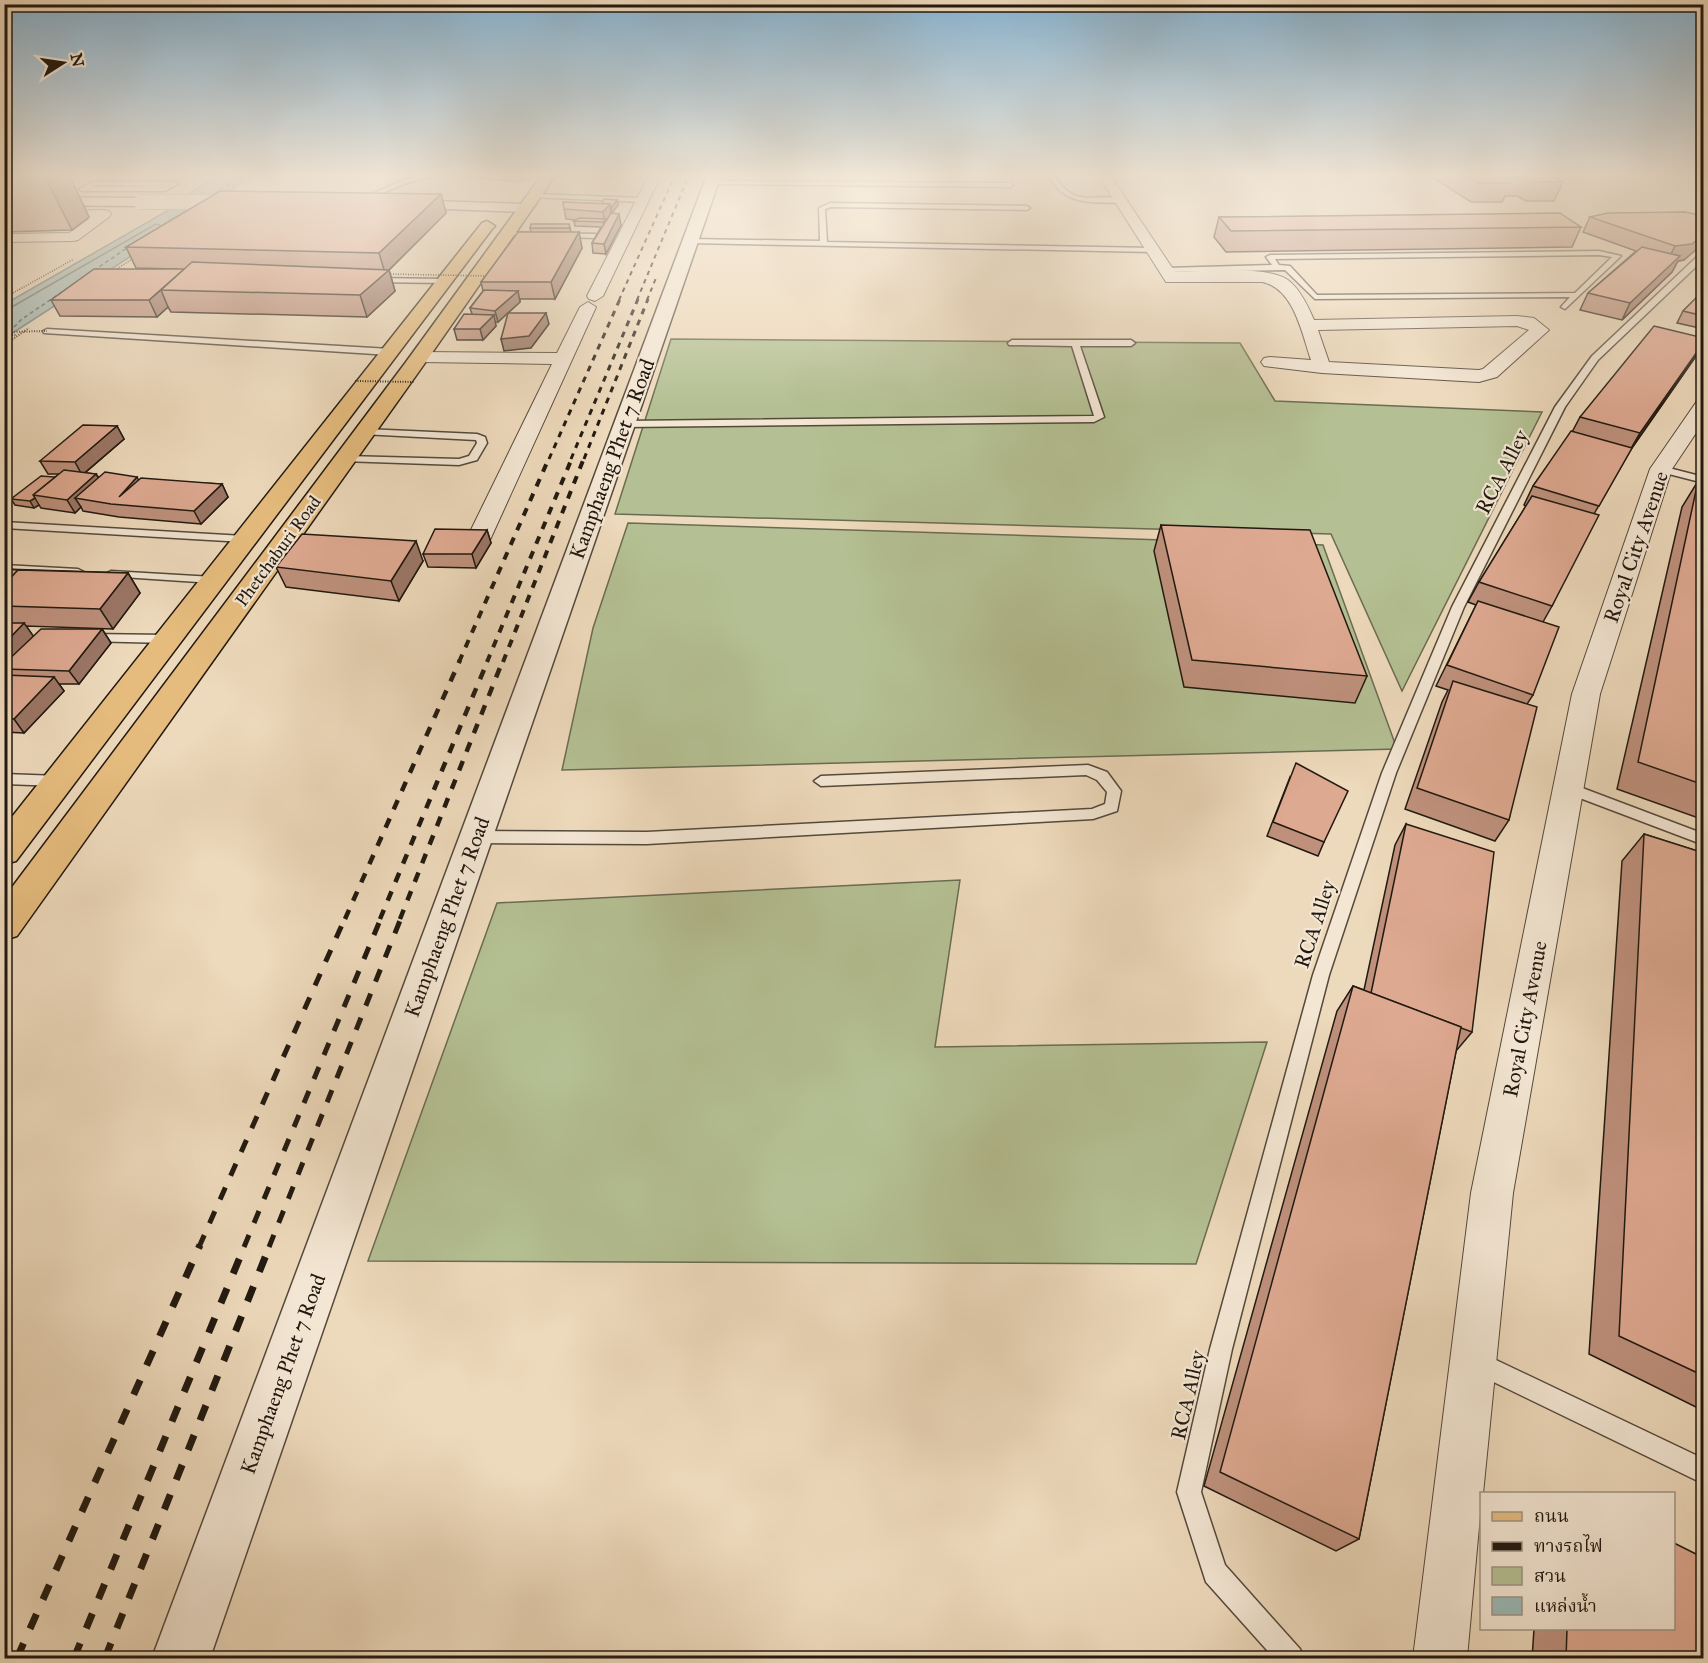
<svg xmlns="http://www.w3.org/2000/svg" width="1708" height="1663" font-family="'IM FELL Great Primer','Noto Serif Thai',serif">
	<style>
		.green { fill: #b4c093; stroke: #6a6c52; stroke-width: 1.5 }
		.water { fill: #9ab9b5; stroke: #6a7973; stroke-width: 1.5 }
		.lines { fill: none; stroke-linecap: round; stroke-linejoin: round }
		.shore { stroke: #5e6962; stroke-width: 1.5 }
		.ferry { stroke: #4b514a; stroke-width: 1.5; stroke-dasharray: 4 3; stroke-linecap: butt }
		.service-casing { stroke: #54493b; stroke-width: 3 }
		.minor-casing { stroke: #54493b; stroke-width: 2 }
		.tertiary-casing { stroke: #54493b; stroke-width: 3 }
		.primary-casing { stroke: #211910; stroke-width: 3 }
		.path-far1 { stroke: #211910; stroke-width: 1.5; stroke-dasharray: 1 1.5; stroke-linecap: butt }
		.path { stroke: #211910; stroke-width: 2; stroke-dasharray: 1 1.5; stroke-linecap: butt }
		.service { fill: #f3e6d3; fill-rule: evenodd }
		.minor { fill: #f3e6d3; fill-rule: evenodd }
		.tertiary { fill: #f3e6d3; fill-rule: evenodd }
		.primary { fill: #e6bc7e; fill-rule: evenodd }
		.rail-far5 { stroke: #211910; stroke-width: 2; stroke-dasharray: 4.5 4.5; stroke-linecap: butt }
		.rail-far4 { stroke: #211910; stroke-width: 3; stroke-dasharray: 6 6; stroke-linecap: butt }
		.rail-far3 { stroke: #211910; stroke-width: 4; stroke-dasharray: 8 8; stroke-linecap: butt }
		.rail-far2 { stroke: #211910; stroke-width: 4.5; stroke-dasharray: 10 10; stroke-linecap: butt }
		.rail-far1 { stroke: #211910; stroke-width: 5; stroke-dasharray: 13 13; stroke-linecap: butt }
		.rail { stroke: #211910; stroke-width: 7; stroke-dasharray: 16 16; stroke-linecap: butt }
		.tertiary-bridge-casing { stroke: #54493b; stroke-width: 16; stroke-linecap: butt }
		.path-bridge-far1 { stroke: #211910; stroke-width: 1.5; stroke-dasharray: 1 1.5; stroke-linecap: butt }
		.path-bridge { stroke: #211910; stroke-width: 2; stroke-dasharray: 1 1.5; stroke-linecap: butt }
		.tertiary-bridge { stroke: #f3e6d3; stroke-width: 15 }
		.wall { fill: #bf917d; stroke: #211910; stroke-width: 1.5 }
		.shaded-wall { fill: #9b7666; stroke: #211910; stroke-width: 1.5 }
		.building { fill: #dea991; stroke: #211910; stroke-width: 1.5 }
		.labels { text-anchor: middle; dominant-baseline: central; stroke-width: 4.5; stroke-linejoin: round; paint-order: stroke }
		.far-street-label { font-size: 18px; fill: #211910; stroke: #f3e6d3 }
		.street-label { font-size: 21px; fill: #211910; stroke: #f3e6d3 }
	</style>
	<rect width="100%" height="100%" fill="#edd9bb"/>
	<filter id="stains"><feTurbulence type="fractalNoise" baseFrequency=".00333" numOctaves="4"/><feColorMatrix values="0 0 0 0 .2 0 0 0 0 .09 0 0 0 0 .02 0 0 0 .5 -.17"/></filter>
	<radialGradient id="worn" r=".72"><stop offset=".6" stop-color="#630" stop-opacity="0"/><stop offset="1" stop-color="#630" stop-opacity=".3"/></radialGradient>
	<g class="green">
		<path d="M671,339L1240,343L1275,401L1542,412L1402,691L1331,534L615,514Z"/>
		<path d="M628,523L1323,545L1397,749L562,770L593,628Z"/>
		<path d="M960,880L935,1047L1267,1042L1196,1264L368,1261L497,903Z"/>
	</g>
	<path class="water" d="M219,175H250L228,193L5,338V304L188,199L191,192Z"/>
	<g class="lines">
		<path class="shore" d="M4,309L10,308L156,224L160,225"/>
		<g class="ferry">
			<path d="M214,194L241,175"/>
			<path d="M145,236L189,209"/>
			<path d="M4,337L22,319L127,248"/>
		</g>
		<defs>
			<g id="service">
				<path d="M428,175H438L407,183L377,195L372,194L403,180Z"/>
				<path d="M443,175H474L526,179L523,181Z"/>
				<path d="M589,175H617L614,177Z"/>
				<path d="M1048,175H1054C1077,213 1098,189 1124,201L1121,203C1090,202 1065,206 1048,175Z"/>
				<path d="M711,181L1010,183L1013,185L1010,187L709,184Z"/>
				<path d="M93,182H175L178,184L165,191H82L79,189ZM96,185L166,186L91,187Z"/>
				<path d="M534,194L642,198L645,200L642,202L532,197Z"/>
				<path d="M830,203L1027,206L1030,208L1027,210L831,207L825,209L827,242L1153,248L1157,250L1153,252L690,243L686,241L690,239L820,241L819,208Z"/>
				<path d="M508,232L595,234L598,236L595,238L506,235Z"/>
				<path d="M1599,251L1621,256L1565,309L1561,307L1570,297L1315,299L1285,270L1166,272L1162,270L1166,268L1272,265L1266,257L1270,255ZM1599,255L1612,257L1575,293L1317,295L1290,266L1279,265L1275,259Z"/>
				<path d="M1701,253H1704V259L1598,360L1565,407L1464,607L1396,773L1329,975L1232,1349L1201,1492L1225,1565L1300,1649L1304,1658H1274L1206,1582L1177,1492L1210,1349L1313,975L1382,773L1452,607L1555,407L1592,356Z"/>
				<path d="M372,278L445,279L449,281L445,283L369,282L368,280Z"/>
				<path d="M47,329L390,349L394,352L390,355L44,333L43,331Z"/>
				<path d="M1012,340H1131L1135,343L1131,346H1080L1104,417L1094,422L624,427L619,424L624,421L1094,416L1072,346L1009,345L1008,343Z"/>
				<path d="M365,429L477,434L485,437L487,443L477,460L459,465L342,461V457L346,456L459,459L469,456L477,443L476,440L362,434L360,432Z"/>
				<path d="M1661,466L1704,477V483L1657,471L1656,469Z"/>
				<path d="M4,522L244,536L250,539L244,542L4,528Z"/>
				<path d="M4,565L78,569L84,572L78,575L4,571Z"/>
				<path d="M111,571L213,577L219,580L213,583L107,576L105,574Z"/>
				<path d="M88,634L168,635L174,639L168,643L84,641L82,638Z"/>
				<path d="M1088,765L1107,772L1121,791L1117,811L1093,819L647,844L476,843L471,841L468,837L471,833L476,831L647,832L1092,809L1105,804L1107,792L1097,780L1086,775L821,786L814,781L821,776Z"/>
				<path d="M4,774L59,776L66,781L59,786L4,784Z"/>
				<path d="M1569,783L1704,834V845L1564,792L1562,788L1564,784Z"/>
				<path d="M1477,1351L1704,1459V1484L1469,1370L1466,1362L1469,1354Z"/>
			</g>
			<g id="minor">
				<path d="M649,175H661L603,296L595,301L589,299L587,296Z"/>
				<path d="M1098,175H1110L1175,272C1202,272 1267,265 1288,280C1300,289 1308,306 1314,320L1517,316L1534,318L1549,330L1497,377L1479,382L1322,373L1264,366L1261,362L1264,358L1270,357L1311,360C1302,334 1294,288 1262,282H1166ZM1517,326L1529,330L1483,369L1479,370L1329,362L1318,330Z"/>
				<path d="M104,210L109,211L111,214L109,217L78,240L73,241L4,242V234L69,233L89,219L4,220V212Z"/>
				<path d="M588,302L596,307L490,540L486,545L478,547L470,545L466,540L552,364L420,362L414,361L411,357L414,353L420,352L557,353L580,307Z"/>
				<path d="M1704,399V421L1672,469L1600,694L1513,1193L1483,1494H1482L1467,1658H1413L1471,1193L1572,694L1650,469L1697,401Z"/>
			</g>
			<g id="tertiary">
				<path d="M707,175H721L210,1658H152Z"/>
				<path d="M4,197L141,198L148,202L141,206L4,205Z"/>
				<path d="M400,200L525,204L532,208L525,212L395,207L393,204L395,201Z"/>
			</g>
			<g id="primary">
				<path d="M542,175H556L420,370L17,936L4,940V898L406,362Z"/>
				<path d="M487,221L495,226L492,229L16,861L4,864V827L482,223Z"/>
			</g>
		</defs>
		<use href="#service" class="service-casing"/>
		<use href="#minor" class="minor-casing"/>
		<use href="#tertiary" class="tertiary-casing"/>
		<use href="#primary" class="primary-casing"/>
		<g class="path-far1">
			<path d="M244,183L256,175"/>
			<path d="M115,270L134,258"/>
			<path d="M4,298L74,259"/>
		</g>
		<g class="path">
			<path d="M7,335H17"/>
			<path d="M4,345L29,328"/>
		</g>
		<use href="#service" class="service"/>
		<use href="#minor" class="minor"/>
		<use href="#tertiary" class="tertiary"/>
		<use href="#primary" class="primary"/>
		<g class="rail-far5">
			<path d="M619,300L675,175"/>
			<path d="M637,300L689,175"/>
			<path d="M647,300L656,278"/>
		</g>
		<g class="rail-far4">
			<path d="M549,459L620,299"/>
			<path d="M571,459L638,299"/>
			<path d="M584,459L648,299"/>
		</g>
		<g class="rail-far3">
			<path d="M459,662L549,458"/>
			<path d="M487,662L572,458"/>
			<path d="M503,662L584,458"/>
		</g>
		<g class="rail-far2">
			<path d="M345,919L460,660"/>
			<path d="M380,919L488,660"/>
			<path d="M400,919L503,660"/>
		</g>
		<g class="rail-far1">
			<path d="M199,1247L345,918"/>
			<path d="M244,1247L381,918"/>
			<path d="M269,1247L401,918"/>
		</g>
		<g class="rail">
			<path d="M17,1658L200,1245"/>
			<path d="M74,1658L245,1245"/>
			<path d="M105,1658L270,1245"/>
		</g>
		<defs>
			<path id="tertiary-bridge" d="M141,202H233"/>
		</defs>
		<use href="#tertiary-bridge" class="tertiary-bridge-casing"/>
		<path class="path-bridge-far1" d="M388,274L488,276"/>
		<g class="path-bridge">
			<path d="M4,332L47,331"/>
			<path d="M355,381L415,382"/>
		</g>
		<use href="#tertiary-bridge" class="tertiary-bridge"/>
	</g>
	<g class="wall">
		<path d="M4,175H69L89,217L72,230L4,232Z"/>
		<path d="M1429,175H1550L1563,182L1554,201H1526L1517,196H1505L1502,202H1471Z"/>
		<path d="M441,194L446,213L389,270L395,291L367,317L171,312L168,307L157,317L60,316L51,300L178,269L136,268L126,247Z"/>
		<path d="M617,200L618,205L611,213L621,225L606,254L593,253L592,243L601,227L575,226L574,221L576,220L566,219L563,202L602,204Z"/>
		<path d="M1685,212L1684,260L1678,261L1672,272L1622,320L1580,310L1588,293L1636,251L1583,232L1590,217Z"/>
		<path d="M1219,217L1581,227L1572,247L1226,252L1214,237Z"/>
		<path d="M530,228H570L571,232L582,248L555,299H520V302L498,322H495L496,326L483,340H457L454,329L472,314L470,308L483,291L481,282L531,232Z"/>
		<path d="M1704,290V329L1677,323L1683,311Z"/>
		<path d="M1704,343L1696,356L1632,448L1594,514L1552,606L1543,622L1533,695L1527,704L1509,820L1495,841L1405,809L1442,702L1448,690L1436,686L1476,605L1468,602L1479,582L1526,506L1524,505L1533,486L1572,432L1580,417Z"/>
		<path d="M117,426L124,439L85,473L96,474L99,478L222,484L228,497L201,524L119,517L83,511L81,507L75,513L41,508L39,505L34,508L15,505L11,499L55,477L59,474H48L40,461Z"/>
		<path d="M1698,481L1704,482V820L1617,789L1682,507Z"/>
		<path d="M1161,525L1367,676L1355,703L1184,687L1154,551Z"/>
		<path d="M487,530L491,543L476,568L428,567L423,554Z"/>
		<path d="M423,561L399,601L286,587L276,567Z"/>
		<path d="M4,569L128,573L140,593L113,629L26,626L33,636L102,629L111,643L79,684H59L64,691L24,733L4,732Z"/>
		<path d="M1290,777L1324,842L1318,856L1267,836Z"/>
		<path d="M1406,824L1472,1032L1456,1051L1359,1539L1336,1551L1204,1486L1337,1011L1353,986L1364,990L1395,845Z"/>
		<path d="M1644,834L1704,853V1411L1589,1354L1622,861Z"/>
		<path d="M1534,1629H1674L1704,1659H1532Z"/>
	</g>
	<g class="shaded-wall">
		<path d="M48,175H69L89,217L72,230L45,177Z"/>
		<path d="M441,194L446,213L389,270L395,291L367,317L360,295L385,273L379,253Z"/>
		<path d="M617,200L618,205L612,213L611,208Z"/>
		<path d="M610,204L611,214L604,227L603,222L604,220L603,212Z"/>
		<path d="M619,214L621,225L606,254L604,244Z"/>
		<path d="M579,232L582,248L555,299L551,282Z"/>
		<path d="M1704,234V243L1684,260L1678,261L1672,272L1622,320L1630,303L1667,262L1675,246Z"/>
		<path d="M161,290L168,307L157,317L149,300Z"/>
		<path d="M518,291L520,302L498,322L495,311Z"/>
		<path d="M546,313L549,324L531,348L504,351L501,339Z"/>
		<path d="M494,315L496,326L483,340L480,329Z"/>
		<path d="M1704,343L1696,356L1629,452L1640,433Z"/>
		<path d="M117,426L124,439L82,475L75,462Z"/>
		<path d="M96,474L104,487L75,498L81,507L75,513L67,500Z"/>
		<path d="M137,477L144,490L119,497Z"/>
		<path d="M222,484L228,497L201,524L194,511Z"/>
		<path d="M35,498L39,505L34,508L30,501Z"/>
		<path d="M487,530L491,543L476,568L472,554Z"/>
		<path d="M416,541L423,561L399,601L391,581Z"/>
		<path d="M128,573L140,593L113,629L100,609Z"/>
		<path d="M24,623L39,644L4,669V644Z"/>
		<path d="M102,629L111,643L79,684L69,671Z"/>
		<path d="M54,677L64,691L24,733L14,719Z"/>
	</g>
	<g class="building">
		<path d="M4,175H48L45,177L4,178Z"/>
		<path d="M1464,175H1550L1563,182H1534L1525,177L1502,178L1510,183H1478Z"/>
		<path d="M220,191L441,194L379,253L126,247Z"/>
		<path d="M604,199L617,200L611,208L610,204H602Z"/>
		<path d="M563,202L610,204L603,212L564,209Z"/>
		<path d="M1685,212L1704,216V234L1692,244L1675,246L1590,217L1608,213Z"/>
		<path d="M611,213L619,214L604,244L592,243Z"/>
		<path d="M1560,213L1581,227L1231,231L1219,217Z"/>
		<path d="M579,218L606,219L603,222L574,221Z"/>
		<path d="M531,224H569L570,228H530Z"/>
		<path d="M518,232H579L551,282H481Z"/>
		<path d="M1642,247L1680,256L1630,303L1588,293Z"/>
		<path d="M192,262L389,270L360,295L161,290Z"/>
		<path d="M94,269H184L149,300H51Z"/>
		<path d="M484,290L518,291L495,311L470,308Z"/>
		<path d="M1704,290V316L1683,311Z"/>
		<path d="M508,313H546L529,336L501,339Z"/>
		<path d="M464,314L494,315L480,329H454Z"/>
		<path d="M1654,326L1704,338V342L1640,433L1580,417Z"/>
		<path d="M83,425L117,426L75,462L40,461Z"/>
		<path d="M1571,431L1632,448L1599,506L1533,486Z"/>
		<path d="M64,470L96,474L67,500L33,495Z"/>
		<path d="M105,472L137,477L119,497L141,478L222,484L194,511L111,504L75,498Z"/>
		<path d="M41,476L55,477L33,495L35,498L30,501L11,499Z"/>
		<path d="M1698,481L1704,482V785L1638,762Z"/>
		<path d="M1532,496L1599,515L1552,606L1479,582Z"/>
		<path d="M1161,525L1310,530L1367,676L1192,660Z"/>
		<path d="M435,529L487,530L472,554H423Z"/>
		<path d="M302,534L416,541L391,581L276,567Z"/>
		<path d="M4,569L18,570L4,585Z"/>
		<path d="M18,570L128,573L100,609L4,606V585Z"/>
		<path d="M1478,601L1559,627L1533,695L1447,665Z"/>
		<path d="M4,623H24L4,644Z"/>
		<path d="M41,629H102L69,671L4,669V664Z"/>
		<path d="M4,675L54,677L14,719L4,718Z"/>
		<path d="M1453,681L1537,707L1509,820L1417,788Z"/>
		<path d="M1296,763L1348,791L1324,842L1273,822Z"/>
		<path d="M1406,824L1494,852L1472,1032L1461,1028V1027L1371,993Z"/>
		<path d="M1644,834L1704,853V1376L1619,1336Z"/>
		<path d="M1353,986L1461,1027L1359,1539L1220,1472Z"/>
		<path d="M1674,1543L1704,1558V1659H1566L1567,1629H1674Z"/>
	</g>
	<linearGradient id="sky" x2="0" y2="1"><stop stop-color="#89b6d4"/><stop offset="0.43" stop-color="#f7eee0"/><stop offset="1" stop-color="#f7eee0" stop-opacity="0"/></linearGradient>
	<rect width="1708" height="407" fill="url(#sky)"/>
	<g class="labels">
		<g class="far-street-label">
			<text transform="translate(278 551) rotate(-54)">Phetchaburi Road</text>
		</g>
		<g class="street-label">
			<text transform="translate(612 459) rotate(-70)">Kamphaeng Phet 7 Road</text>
			<text transform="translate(1502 472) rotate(-63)">RCA Alley</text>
			<text transform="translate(1636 547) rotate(-71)">Royal City Avenue</text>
			<text transform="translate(447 917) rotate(-70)">Kamphaeng Phet 7 Road</text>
			<text transform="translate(1315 924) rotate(-72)">RCA Alley</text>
			<text transform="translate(1525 1019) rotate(-79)">Royal City Avenue</text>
			<text transform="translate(283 1374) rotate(-70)">Kamphaeng Phet 7 Road</text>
			<text transform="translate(1188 1395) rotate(-77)">RCA Alley</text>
		</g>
	</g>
	<rect width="1708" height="1663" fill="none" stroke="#edd9bb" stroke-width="24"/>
	<rect x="6" y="6" width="1696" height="1651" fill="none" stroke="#211910" stroke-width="3"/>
	<rect x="12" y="12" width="1684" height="1639" fill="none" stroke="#211910" stroke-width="1.5"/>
	<rect x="1480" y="1492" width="195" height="138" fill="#f3e6d3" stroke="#9f9485" stroke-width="1.5"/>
	<rect x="1492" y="1512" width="30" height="9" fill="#e6bc7e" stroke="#9f9485" stroke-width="1.5"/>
	<text x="1534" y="1522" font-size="18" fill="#211910">ถนน</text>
	<rect x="1492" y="1542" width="30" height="9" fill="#211910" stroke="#9f9485" stroke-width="1.5"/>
	<text x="1534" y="1552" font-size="18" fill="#211910">ทางรถไฟ</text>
	<rect x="1492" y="1567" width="30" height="18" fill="#b4c093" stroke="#9f9485" stroke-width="1.5"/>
	<text x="1534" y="1582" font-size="18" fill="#211910">สวน</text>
	<rect x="1492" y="1597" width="30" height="18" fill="#9ab9b5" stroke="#9f9485" stroke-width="1.5"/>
	<text x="1534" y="1612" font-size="18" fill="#211910">แหล่งน้ำ</text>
	<g transform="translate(63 63) rotate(78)" stroke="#f3e6d3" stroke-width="4.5" paint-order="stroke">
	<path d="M0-4.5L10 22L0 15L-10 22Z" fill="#211910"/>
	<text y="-9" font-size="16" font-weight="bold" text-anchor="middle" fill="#211910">N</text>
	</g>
	<rect width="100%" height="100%" filter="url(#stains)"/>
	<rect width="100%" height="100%" fill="url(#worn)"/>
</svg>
